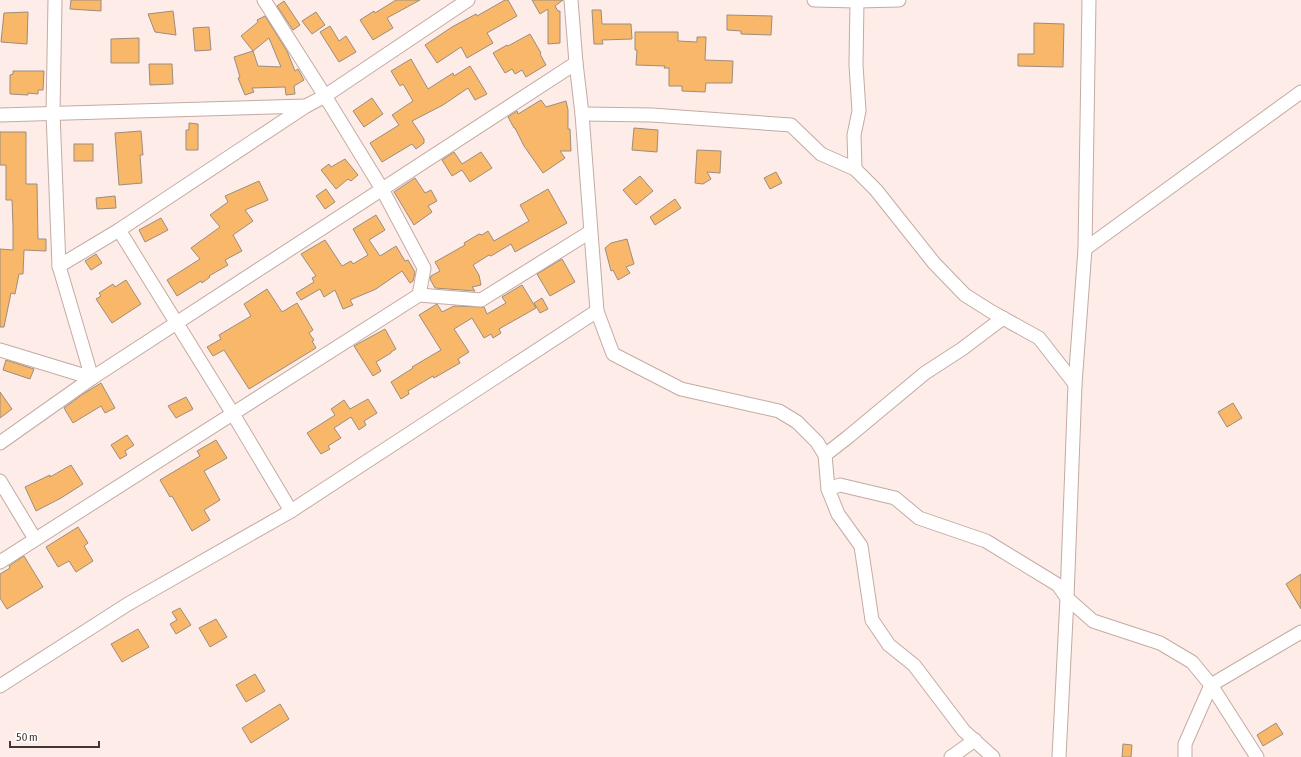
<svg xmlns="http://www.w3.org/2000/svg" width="1301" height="757" font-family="'Asap Condensed',sans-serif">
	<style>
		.building { fill: #f9b769; stroke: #9d8d7c; fill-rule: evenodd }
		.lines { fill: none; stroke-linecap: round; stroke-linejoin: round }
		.minor-casing { stroke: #c4aba3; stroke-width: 15 }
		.minor { stroke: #fff; stroke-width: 13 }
	</style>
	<rect width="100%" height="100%" fill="#fdece7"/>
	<g class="building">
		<path d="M71,0H101V11L70,9Z"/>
		<path d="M396,0H420L387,18L393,28L373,40L360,20L374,11L375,13Z"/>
		<path d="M505,0H508L517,16L487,33L493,43L467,58L461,47L437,63L425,45L452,27L476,14L477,16Z"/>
		<path d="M532,0H563L555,6L558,11H560V43L548,44V9L540,14Z"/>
		<path d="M284,1L300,25L293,30L277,6Z"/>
		<path d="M592,10H601L602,24H631L632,39L602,40L603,44H594Z"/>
		<path d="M173,11L176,35L155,32L148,14Z"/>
		<path d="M28,12L27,44L1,42L4,13Z"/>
		<path d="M316,12L325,25L312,34L302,21Z"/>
		<path d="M727,15L772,16L771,35L741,34V31L727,30Z"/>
		<path d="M265,16L287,51L295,71L298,69L304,80L294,86L295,94L286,95L285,87L252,88L254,92L245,95L238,78L240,77L234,57L253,51L241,36L258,22L257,20ZM269,38L281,67L258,66L253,51Z"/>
		<path d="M1034,23L1064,24L1063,67L1018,66V54H1034Z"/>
		<path d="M330,26L339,41L346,36L356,52L339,62L320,32Z"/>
		<path d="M209,27L211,50L195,51L193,28Z"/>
		<path d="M635,32H678V41L697,42V37H706L705,60L733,61L732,83H706L705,92L682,91V86H669V68H664L665,66L636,65L637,50H635Z"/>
		<path d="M530,34L541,53L540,54L546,65L526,77L522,70L515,74L512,69L505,73L493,53L507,45L508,46Z"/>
		<path d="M139,38V63H111V39Z"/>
		<path d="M411,59L428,89L453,73L454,76L470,66L487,94L475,100L468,88L443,105L412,121L424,139V143L416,149L412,144L382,162L370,143L399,125L392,115L413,101L403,84L400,86L391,71Z"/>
		<path d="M149,64H172L173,84L150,85Z"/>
		<path d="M13,71H44L43,90H38V94L28,93V95L10,94V75L13,74Z"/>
		<path d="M372,98L383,114L364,127L353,111Z"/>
		<path d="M541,100L546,107L566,101L568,110V129H570L571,151H560L565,158L543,173L524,146L515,128H514L508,117L517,111L518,114Z"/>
		<path d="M189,123L198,124V150H186V130H189Z"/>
		<path d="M634,128L658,130L657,152L632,150Z"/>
		<path d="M141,131L143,155H140L142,183L119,185L115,133Z"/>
		<path d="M0,132H26V184H37L38,239H46V251L24,250L23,274H19L15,294L11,293L4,327H0V249L13,250V226L12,200H6V165H0Z"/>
		<rect x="74" y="144" width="19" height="17"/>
		<path d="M697,150L721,151L720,173L707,172L711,179L703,184L695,183Z"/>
		<path d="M454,152L462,164L481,152L492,168L470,182L462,170L452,176L442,160Z"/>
		<path d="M345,159L358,175L351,181L348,179L336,189L321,170L329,164L331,167Z"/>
		<path d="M776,172L782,183L770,189L764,178Z"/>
		<path d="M640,176L653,191L636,205L623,190Z"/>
		<path d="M415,178L425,193L431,190L437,201L428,206L432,212L414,225L394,192Z"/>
		<path d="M259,181L268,200L245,210L253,221L233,235L242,251L225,260L228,265L209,276L210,277L202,283L201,281L177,296L167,280L200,259L191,248L220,227L210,215L228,202L225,196Z"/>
		<path d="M326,189L335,202L325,209L316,196Z"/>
		<path d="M548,189L567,223L515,252L511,244L491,256L489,255L473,265L479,275L481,285L472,287L475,291L435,288L430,279L431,276L440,271L435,262L465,245L464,243L479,234L482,235L488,231L494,241L529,221L520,205Z"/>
		<path d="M115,196L116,208L97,209L96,198Z"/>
		<path d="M675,199L681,208L655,225L650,217Z"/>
		<path d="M376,215L385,230L369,240L380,256L396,246L405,261L408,260L415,272L413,281L410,283L402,271L376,289L350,300L353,305L343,309L335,290L324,297L320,289L301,300L296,293L314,282L312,278L316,276L301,254L325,240L342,266L351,261L353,264L368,255L353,229Z"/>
		<path d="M161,218L168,230L145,242L139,230Z"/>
		<path d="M627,239L634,264L626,267L630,273L618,280L613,270L611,271L605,248L611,243Z"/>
		<path d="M96,254L102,263L91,270L85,261Z"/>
		<path d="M562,259L575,282L550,296L537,274Z"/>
		<path d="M126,280L141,304L112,323L96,299L101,296L99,293L113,284L115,287Z"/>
		<path d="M522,285L536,308L499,329L501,333L493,338L491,334L484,338L472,318L454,329L469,352L458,359L460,363L434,378L433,376L408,391L409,394L401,399L391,382L413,368L412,367L441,350L419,315L437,304L442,312L454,306L484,307L487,314L506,303L502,297Z"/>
		<path d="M267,289L282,312L297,303L313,330L309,333L314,340L312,341L316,348L249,389L224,350L213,356L207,347L221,339L219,335L251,316L244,304Z"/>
		<path d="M542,298L548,309L540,313L534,303Z"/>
		<path d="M385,329L396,349L391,352V353L376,362L381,371L373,376L354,346Z"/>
		<path d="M6,360L34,369L30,379L3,370Z"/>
		<path d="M101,383L115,408L105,413L101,406L73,423L64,408L83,394Z"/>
		<path d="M0,392L12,409L0,418Z"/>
		<path d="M186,397L193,409L176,418L168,406Z"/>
		<path d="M368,399L377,413L364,421L366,425L359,430L351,417L334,428L341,438L328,446L330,449L321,454L307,433L335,415L331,409L344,400L350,409Z"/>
		<path d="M1233,403L1242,418L1227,427L1218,412Z"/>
		<path d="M127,435L134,445L125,451L127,455L120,459L111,445Z"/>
		<path d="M216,440L227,458L204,471L220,500L204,510L210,520L192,531L172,496L170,497L160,480L200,456L197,451Z"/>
		<path d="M71,465L83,484L61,498L36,511L25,487L50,475V477Z"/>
		<path d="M78,527L88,543L84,546L93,561L76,572L69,561L58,567L46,547Z"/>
		<path d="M24,556L43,587L7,609L0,598V574L10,568L9,566Z"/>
		<path d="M1301,574V609L1286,584Z"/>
		<path d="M180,608L191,625L176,634L170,624L177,620L172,612Z"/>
		<path d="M216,619L227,637L210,647L199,628Z"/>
		<path d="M138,629L149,647L122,662L111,644Z"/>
		<path d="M255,674L265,691L246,702L236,685Z"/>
		<path d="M280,704L289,719L251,743L242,728Z"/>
		<path d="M1276,723L1283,734L1263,746L1257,735Z"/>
		<path d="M1123,744L1132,745L1131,757H1122Z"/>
	</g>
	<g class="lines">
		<defs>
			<g id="minor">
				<path d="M55,0L53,113L59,266L92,378"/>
				<path d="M264,0L325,96L382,189L424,268L419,295"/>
				<path d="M571,0L576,63L582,114L597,311L613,354L681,389L779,411L797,422L817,442L825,455"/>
				<path d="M814,0L857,1L899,0"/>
				<path d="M582,114L652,115L791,125L821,154L855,169L876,190L934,263L965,295L992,312L1039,338L1075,384"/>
				<path d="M0,115L306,106"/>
				<path d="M855,169L854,135L859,111L856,65L857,0"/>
				<path d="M119,230L233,414L291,511"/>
				<path d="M1085,249L1301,92"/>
				<path d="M59,266L119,230L306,106L325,96L468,0"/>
				<path d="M0,350L92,378"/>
				<path d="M0,443L92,378L576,63"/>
				<path d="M0,481L35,539"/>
				<path d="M828,489L840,485L895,498L919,518L986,541L1058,585L1067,598L1093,621L1160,643L1192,662L1211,685L1257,757"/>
				<path d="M0,562L419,295L481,300L590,232"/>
				<path d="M0,686L128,604L291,511L597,311"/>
				<path d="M951,757L975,740"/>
				<path d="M993,757L964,731L914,665L889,645L872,620L861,546L838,514L828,489L825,455L848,437L925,373L962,349L1003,318"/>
				<path d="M1059,757L1067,598L1075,384L1085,249L1089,0"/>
				<path d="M1185,757V744L1211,685L1301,632"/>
			</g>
		</defs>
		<use href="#minor" class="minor-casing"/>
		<use href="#minor" class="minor"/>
	</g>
	<path d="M10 741v6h89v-6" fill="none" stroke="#413734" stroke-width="2"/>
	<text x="16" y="741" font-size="12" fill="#413734" stroke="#ffffff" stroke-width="3" paint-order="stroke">50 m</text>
</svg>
